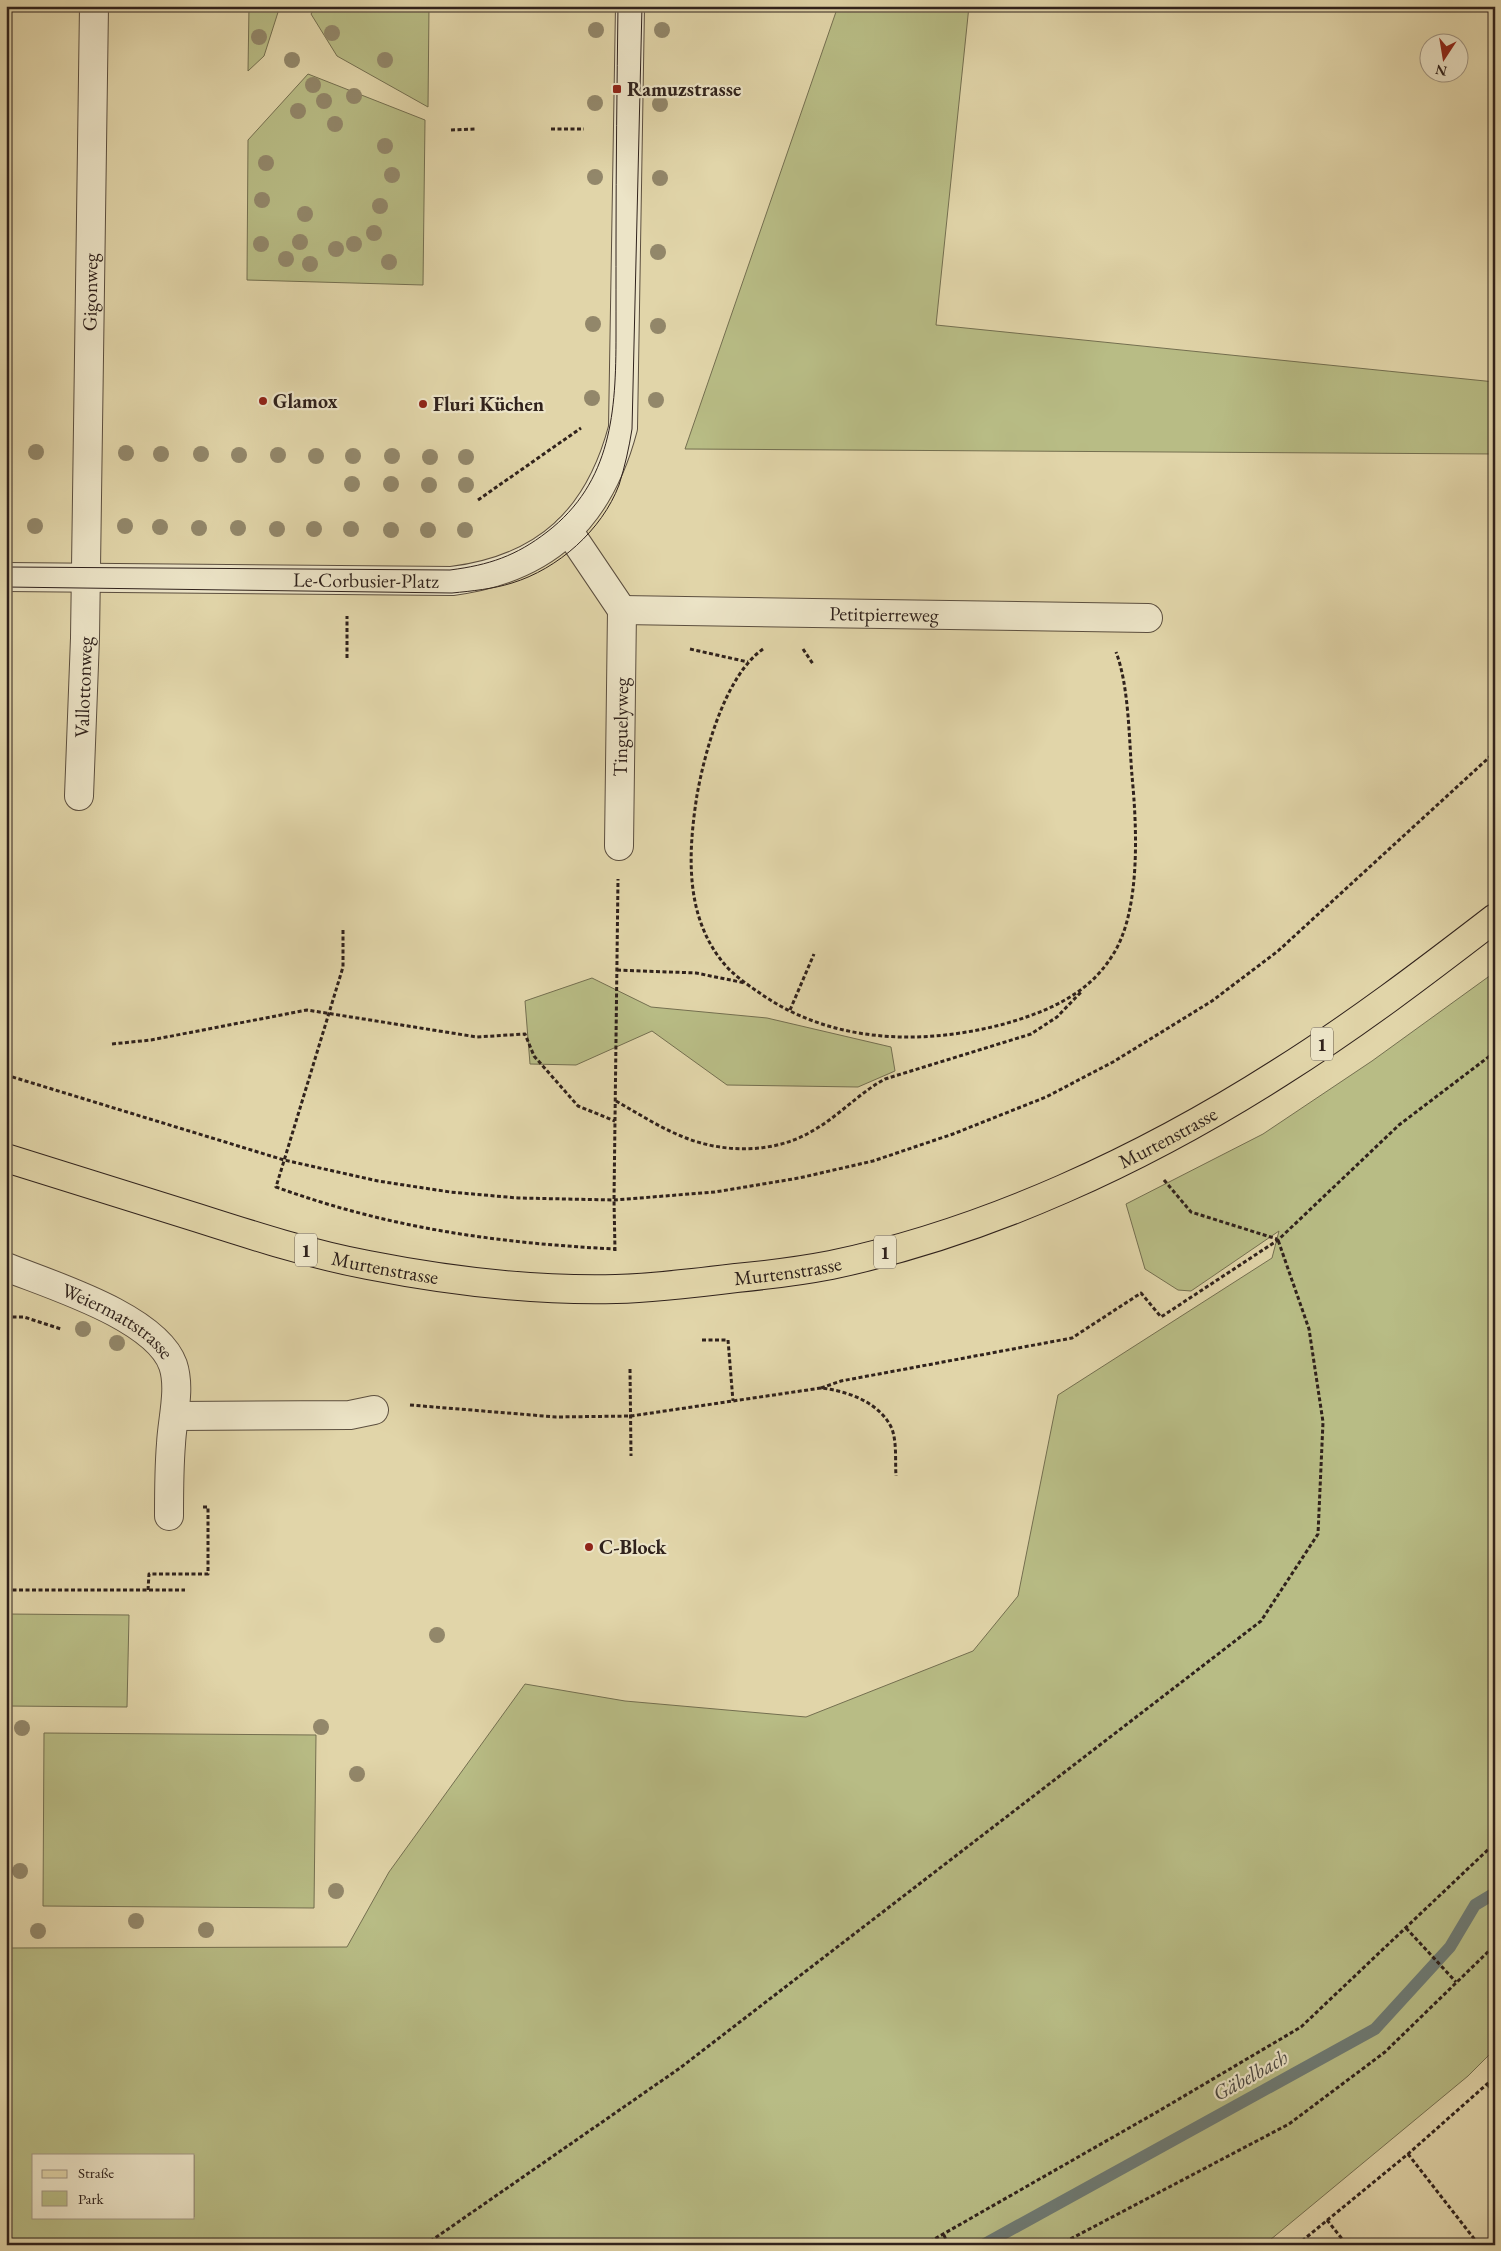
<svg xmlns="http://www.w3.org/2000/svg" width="1501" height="2251" font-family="'EB Garamond',serif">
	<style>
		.green { fill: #b8bc85; stroke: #746f50; fill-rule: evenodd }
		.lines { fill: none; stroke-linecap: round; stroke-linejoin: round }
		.stream { stroke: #6e7b75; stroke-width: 12 }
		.minor-casing { stroke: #5c4f3f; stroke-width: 30 }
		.major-casing { stroke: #30221c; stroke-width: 30 }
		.path { stroke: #30221c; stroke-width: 3; stroke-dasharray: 4 2.5; stroke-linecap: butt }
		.minor { stroke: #ece4c7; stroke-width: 28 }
		.major { stroke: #e1d5a9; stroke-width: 28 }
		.tram { stroke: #30221c; stroke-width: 1 }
		.tree { fill: #92876a }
		.poi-dot { fill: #8f2418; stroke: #ece4c7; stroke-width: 2 }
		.labels { text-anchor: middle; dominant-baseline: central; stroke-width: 4.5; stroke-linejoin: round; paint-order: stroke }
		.shield { fill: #ece4c7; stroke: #685c4f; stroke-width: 1 }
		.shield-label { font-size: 19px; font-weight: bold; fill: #30221c }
		.poi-label { font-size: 20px; font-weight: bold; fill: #30221c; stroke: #ece4c7; text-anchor: start }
		.street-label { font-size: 20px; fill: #30221c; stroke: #ece4c7 }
		.water-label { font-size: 21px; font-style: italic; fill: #4a4741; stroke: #ece4c7 }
	</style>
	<rect width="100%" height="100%" fill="#e1d5a9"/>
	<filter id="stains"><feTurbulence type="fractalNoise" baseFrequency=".004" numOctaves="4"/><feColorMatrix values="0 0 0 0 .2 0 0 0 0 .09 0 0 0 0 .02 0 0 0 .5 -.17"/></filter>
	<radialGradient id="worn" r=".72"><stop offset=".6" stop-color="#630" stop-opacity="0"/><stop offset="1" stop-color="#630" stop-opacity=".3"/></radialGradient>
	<g class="green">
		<path d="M249,6H280L264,56L248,71Z"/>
		<path d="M316,6H429L428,107L337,56L311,14Z"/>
		<path d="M838,6H969L936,325L1495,382V454L685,449Z"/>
		<path d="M308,74L425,120L423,285L247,280L248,140Z"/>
		<path d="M1495,972V2049L1468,2076L1264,2245H6V1948L347,1947L389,1872L525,1684L625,1701L806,1717L973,1651L1018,1596L1058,1395L1272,1258L1279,1231L1191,1291L1178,1290L1145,1269L1126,1204L1263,1134L1372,1061ZM34,2155H194V2217H34Z"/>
		<path d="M592,978L651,1007L767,1018L891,1047L895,1071L858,1087L727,1085L652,1031L576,1065L530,1064L525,1001Z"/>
		<path d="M6,1614L129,1615L127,1707L6,1706Z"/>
		<path d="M44,1733L316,1735L314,1908L43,1906Z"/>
	</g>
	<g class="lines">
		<path class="stream" d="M983,2245L1375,2029L1450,1947L1475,1905L1495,1893"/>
		<defs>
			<g id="minor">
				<path d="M568,530L622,610"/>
				<path id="s1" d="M6,577L452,581C546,569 599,519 623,428L630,6"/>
				<path id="s2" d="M622,610L1148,618"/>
				<path id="s3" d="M79,796L85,638L94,6"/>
				<path id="s4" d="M619,846L622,610"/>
				<path id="s5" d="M6,1267C51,1285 156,1317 173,1365C181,1389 172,1420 171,1444C169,1468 169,1492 169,1516"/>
				<path d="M176,1416L350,1415L374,1410"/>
			</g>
			<g id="major">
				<path id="s6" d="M6,1158C70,1178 134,1198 198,1218C254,1236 310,1254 368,1265C449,1281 533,1291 616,1289C656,1288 696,1283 736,1278C767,1275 800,1271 831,1265C988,1232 1144,1159 1279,1073C1354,1026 1425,972 1495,918"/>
			</g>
		</defs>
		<use href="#minor" class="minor-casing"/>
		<use href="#major" class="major-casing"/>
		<g class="path">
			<path d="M551,129H584"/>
			<path d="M451,130L475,129"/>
			<path d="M478,500L581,428"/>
			<path d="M690,649L748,662"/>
			<path d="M763,649C725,676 705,751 697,795C688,853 684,918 726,966C737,978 751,987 764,996C836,1044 924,1045 1004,1024C1046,1012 1088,995 1112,956C1141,913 1137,827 1132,776C1129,739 1129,686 1116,652"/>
			<path d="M803,649L813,664"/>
			<path d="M347,658V616"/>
			<path d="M343,930V967L276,1187C389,1228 496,1243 615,1249"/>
			<path d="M617,970L696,973L745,983"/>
			<path d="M790,1010L814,954"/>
			<path d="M112,1044L151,1040L307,1010L477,1037L525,1034L534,1056L578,1106L615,1121"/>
			<path d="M6,1075L284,1160L378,1181L450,1192L518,1198L614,1200L715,1192L799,1178L873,1161L953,1134L1046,1097L1113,1062L1212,1001L1278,951L1495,752"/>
			<path d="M616,1101C639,1114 662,1129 686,1138C727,1154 777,1153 814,1130C840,1115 859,1093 885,1079L1031,1034L1057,1017L1082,991"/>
			<path d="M1164,1180L1191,1212L1277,1239"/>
			<path d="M615,1251L614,1200L618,879"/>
			<path d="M6,1317H24L61,1329"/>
			<path d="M702,1340H728L733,1401"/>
			<path d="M630,1369L631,1456"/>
			<path d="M821,1388L841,1381L1072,1338L1141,1293L1161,1317L1278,1240L1399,1125L1495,1052"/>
			<path d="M410,1405L556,1417L631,1416L821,1388C847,1391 880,1402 892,1429C897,1443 895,1461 896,1476"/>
			<path d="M6,1590H185"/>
			<path d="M148,1590L149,1574H208V1507H203"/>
			<path d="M1406,1928L1456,1982"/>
			<path d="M1488,2085L1495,2094"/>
			<path d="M1408,2154L1479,2245"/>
			<path d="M1327,2220L1347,2245"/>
			<path d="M944,2235L948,2245"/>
			<path d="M425,2245L680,2068L1261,1621L1318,1534L1323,1422L1309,1329L1278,1240"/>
			<path d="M924,2245L1157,2112L1301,2027L1495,1843"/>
			<path d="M1059,2245L1289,2124L1385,2052L1495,1945"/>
			<path d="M1297,2245L1408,2154L1495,2077"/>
		</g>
		<use href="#minor" class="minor"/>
		<use href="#major" class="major"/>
		<g class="tram">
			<path d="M6,567L450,570C489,565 516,556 547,532C612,482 616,411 616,335C616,304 616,274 616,244C616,165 617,86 618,6"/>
			<path d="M6,587L452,593C472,591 493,589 512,583C558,569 602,530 619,485C625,466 629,448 632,429L642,6"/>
		</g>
	</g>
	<g class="tree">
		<circle cx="596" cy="30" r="8"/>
		<circle cx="662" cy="30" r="8"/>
		<circle cx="332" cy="33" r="8"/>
		<circle cx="259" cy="37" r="8"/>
		<circle cx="292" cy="60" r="8"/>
		<circle cx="385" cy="60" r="8"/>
		<circle cx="313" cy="85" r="8"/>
		<circle cx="354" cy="96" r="8"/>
		<circle cx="324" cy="101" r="8"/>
		<circle cx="595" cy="103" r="8"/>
		<circle cx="660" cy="104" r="8"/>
		<circle cx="298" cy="111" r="8"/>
		<circle cx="335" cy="124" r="8"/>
		<circle cx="385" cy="146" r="8"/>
		<circle cx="266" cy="163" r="8"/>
		<circle cx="392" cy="175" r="8"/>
		<circle cx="595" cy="177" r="8"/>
		<circle cx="660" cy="178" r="8"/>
		<circle cx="262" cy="200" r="8"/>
		<circle cx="380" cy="206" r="8"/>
		<circle cx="305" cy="214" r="8"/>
		<circle cx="374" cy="233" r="8"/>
		<circle cx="300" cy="242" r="8"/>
		<circle cx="261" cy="244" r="8"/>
		<circle cx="354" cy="244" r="8"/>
		<circle cx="336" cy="249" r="8"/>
		<circle cx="658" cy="252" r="8"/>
		<circle cx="286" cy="259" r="8"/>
		<circle cx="389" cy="262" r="8"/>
		<circle cx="310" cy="264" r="8"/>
		<circle cx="593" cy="324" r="8"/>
		<circle cx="658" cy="326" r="8"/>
		<circle cx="592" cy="398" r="8"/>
		<circle cx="656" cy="400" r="8"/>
		<circle cx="36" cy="452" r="8"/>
		<circle cx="126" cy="453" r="8"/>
		<circle cx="161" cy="454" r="8"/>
		<circle cx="201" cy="454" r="8"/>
		<circle cx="239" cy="455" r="8"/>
		<circle cx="278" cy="455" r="8"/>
		<circle cx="316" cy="456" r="8"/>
		<circle cx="353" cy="456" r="8"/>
		<circle cx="392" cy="456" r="8"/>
		<circle cx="430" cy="457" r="8"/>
		<circle cx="466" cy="457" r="8"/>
		<circle cx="352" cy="484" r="8"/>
		<circle cx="391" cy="484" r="8"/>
		<circle cx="429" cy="485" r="8"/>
		<circle cx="466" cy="485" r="8"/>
		<circle cx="35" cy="526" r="8"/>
		<circle cx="125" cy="526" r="8"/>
		<circle cx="160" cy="527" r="8"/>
		<circle cx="199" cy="528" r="8"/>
		<circle cx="238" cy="528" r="8"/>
		<circle cx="277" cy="529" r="8"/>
		<circle cx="314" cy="529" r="8"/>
		<circle cx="351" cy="529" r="8"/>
		<circle cx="391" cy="530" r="8"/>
		<circle cx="428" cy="530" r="8"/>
		<circle cx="465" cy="530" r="8"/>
		<circle cx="83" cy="1329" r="8"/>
		<circle cx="117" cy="1343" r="8"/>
		<circle cx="437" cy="1635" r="8"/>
		<circle cx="321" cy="1727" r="8"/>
		<circle cx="22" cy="1728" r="8"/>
		<circle cx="357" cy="1774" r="8"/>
		<circle cx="20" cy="1871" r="8"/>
		<circle cx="336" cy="1891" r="8"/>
		<circle cx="136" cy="1921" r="8"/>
		<circle cx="206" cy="1930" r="8"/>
		<circle cx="38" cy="1931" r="8"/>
	</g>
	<g class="poi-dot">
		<rect x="612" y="84" width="10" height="10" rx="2.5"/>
		<circle cx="263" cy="401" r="5"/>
		<circle cx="423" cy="404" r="5"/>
		<circle cx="589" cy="1547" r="5"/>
	</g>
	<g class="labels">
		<g class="shield">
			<rect x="1311" y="1027.5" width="22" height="33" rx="4"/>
			<rect x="295" y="1233.5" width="22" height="33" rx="4"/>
			<rect x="874" y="1235.5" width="22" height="33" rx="4"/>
		</g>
		<g class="shield-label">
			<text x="1322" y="1044">1</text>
			<text x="306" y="1250">1</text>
			<text x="885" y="1252">1</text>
		</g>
		<g class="poi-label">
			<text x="627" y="89">Ramuzstrasse</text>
			<text x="273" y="401">Glamox</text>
			<text x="433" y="404">Fluri Küchen</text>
			<text x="599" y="1547">C-Block</text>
		</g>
		<g class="street-label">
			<text stroke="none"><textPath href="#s3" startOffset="504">Gigonweg</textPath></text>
			<text stroke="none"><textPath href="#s1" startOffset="360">Le-Corbusier-Platz</textPath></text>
			<text stroke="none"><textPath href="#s2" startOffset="262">Petitpierreweg</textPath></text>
			<text stroke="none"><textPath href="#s3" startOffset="109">Vallottonweg</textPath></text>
			<text stroke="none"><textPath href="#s4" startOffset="119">Tinguelyweg</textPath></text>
			<text stroke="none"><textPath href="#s6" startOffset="1205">Murtenstrasse</textPath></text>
			<text stroke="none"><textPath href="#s6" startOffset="395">Murtenstrasse</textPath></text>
			<text stroke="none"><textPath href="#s6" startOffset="800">Murtenstrasse</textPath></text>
			<text stroke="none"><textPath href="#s5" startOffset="125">Weiermattstrasse</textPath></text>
		</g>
		<g class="water-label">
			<text transform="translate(1250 2075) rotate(-29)">Gäbelbach</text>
		</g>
	</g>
	<rect width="1501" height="2251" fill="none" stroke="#e1d5a9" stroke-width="25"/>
	<rect x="8" y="8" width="1486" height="2236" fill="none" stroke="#30221c" stroke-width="2.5"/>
	<rect x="12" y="12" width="1476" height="2226" fill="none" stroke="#30221c"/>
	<rect x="32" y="2154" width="162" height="65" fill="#ece4c7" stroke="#a19683"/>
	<rect x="42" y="2170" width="25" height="8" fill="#e1d5a9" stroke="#a19683"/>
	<text x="78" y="2178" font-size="15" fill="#30221c">Straße</text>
	<rect x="42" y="2191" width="25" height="15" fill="#b8bc85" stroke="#a19683"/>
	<text x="78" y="2204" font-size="15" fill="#30221c">Park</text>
	<g transform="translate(1444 58) rotate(192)"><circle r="24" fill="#ece4c7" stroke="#a19683"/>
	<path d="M0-4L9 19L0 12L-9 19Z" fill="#8f2418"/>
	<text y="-8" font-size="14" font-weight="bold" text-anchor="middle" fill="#30221c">N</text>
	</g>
	<rect width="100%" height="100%" filter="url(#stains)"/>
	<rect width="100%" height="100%" fill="url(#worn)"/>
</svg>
